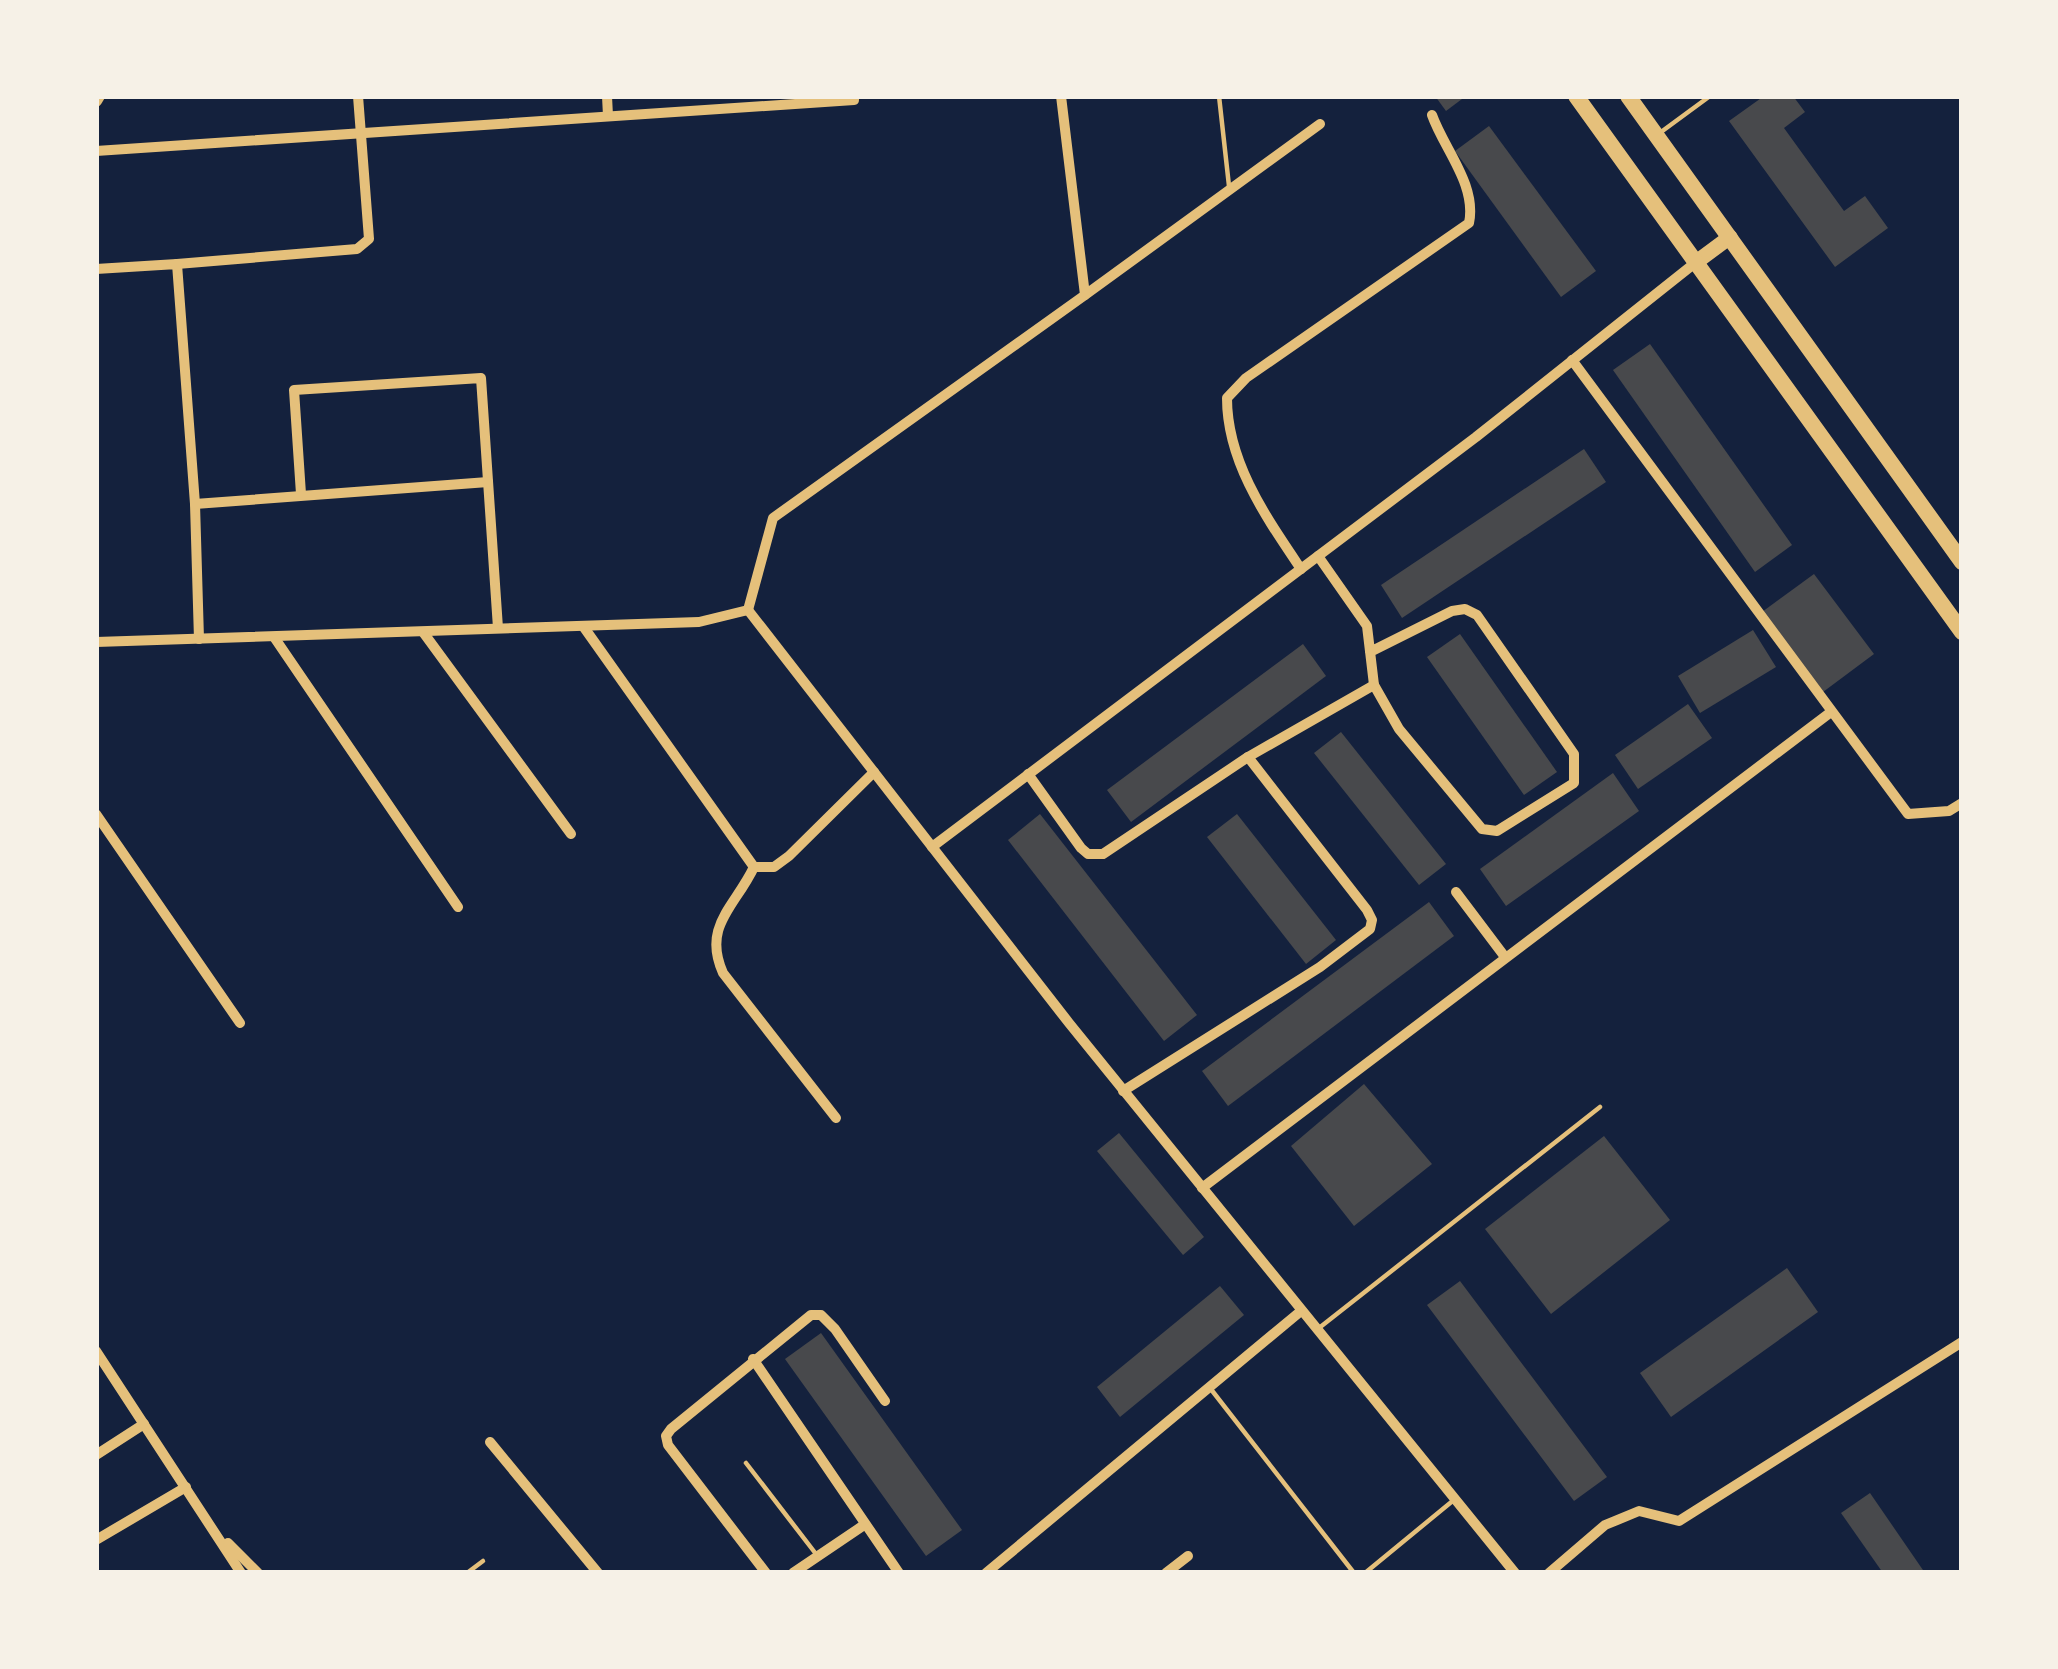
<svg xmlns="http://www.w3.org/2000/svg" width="2058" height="1669" font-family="'Noto Serif',serif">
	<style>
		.building { fill: #48494c }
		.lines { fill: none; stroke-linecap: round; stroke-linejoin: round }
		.service { stroke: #e5c07b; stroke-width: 4.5 }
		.minor { stroke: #e5c07b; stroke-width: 10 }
		.tertiary { stroke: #e5c07b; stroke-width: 12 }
		.secondary { stroke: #e5c07b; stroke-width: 15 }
		.primary { stroke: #e5c07b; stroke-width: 16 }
	</style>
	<rect width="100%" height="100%" fill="#14213d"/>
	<g class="building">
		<path d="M1435,96H1466L1446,111Z"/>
		<path d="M1764,96H1793L1805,112L1784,128L1844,211L1865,196L1888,228L1835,267L1729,121Z"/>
		<path d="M1489,126L1596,271L1561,297L1455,151Z"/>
		<path d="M1650,344L1792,545L1755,572L1613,370Z"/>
		<path d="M1584,449L1606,482L1402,618L1381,585Z"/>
		<path d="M1814,574L1874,654L1823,692L1762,612Z"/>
		<path d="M1753,630L1776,667L1700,713L1678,676Z"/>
		<path d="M1460,634L1557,772L1524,795L1427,657Z"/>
		<path d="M1303,644L1326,676L1131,822L1107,790Z"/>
		<path d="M1688,704L1712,738L1638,789L1615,755Z"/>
		<path d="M1341,732L1446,864L1419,885L1314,753Z"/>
		<path d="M1613,773L1639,811L1506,906L1480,869Z"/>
		<path d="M1040,814L1197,1015L1164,1041L1008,840Z"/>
		<path d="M1237,814L1336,940L1306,964L1207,837Z"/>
		<path d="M1429,902L1454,936L1228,1106L1202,1071Z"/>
		<path d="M1364,1084L1432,1164L1354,1226L1291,1146Z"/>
		<path d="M1119,1133L1204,1237L1183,1255L1097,1151Z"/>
		<path d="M1604,1136L1670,1220L1551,1314L1485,1229Z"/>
		<path d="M1787,1268L1818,1312L1671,1417L1640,1373Z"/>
		<path d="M1460,1281L1607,1477L1574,1501L1427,1305Z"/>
		<path d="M1220,1286L1244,1315L1120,1417L1097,1387Z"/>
		<path d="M821,1333L962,1530L926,1556L785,1359Z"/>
		<path d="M1870,1493L1925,1573H1883L1841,1513Z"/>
	</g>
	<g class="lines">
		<g class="service">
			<path d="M1219,96L1229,186"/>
			<path d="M1661,132L1710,96"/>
			<path d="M1319,1328L1600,1107"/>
			<path d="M1210,1388L1354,1573"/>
			<path d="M746,1463L816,1554"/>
			<path d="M344,1573H359"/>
			<path d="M467,1573L483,1561"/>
			<path d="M1365,1573L1455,1499"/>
		</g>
		<g class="minor">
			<path d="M607,96L608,116"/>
			<path d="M96,151L854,100V96"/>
			<path d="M177,264L357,249L369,239L358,96"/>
			<path d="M96,269L177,264L195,504L199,639"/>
			<path d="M1085,295L1320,124"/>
			<path d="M1572,360L1908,814L1949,811L1962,803"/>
			<path d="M301,494L294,390L481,378L498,628"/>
			<path d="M195,504L488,482"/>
			<path d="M1318,556L1367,626L1374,685L1399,729L1482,829L1497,831L1574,783V754L1477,615L1465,609L1452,611L1370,652"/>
			<path d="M1301,569C1266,517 1227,462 1227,398L1246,378L1469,223C1477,185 1444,149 1432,115"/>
			<path d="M748,610L773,518L1085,295L1061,96"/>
			<path d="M583,626L754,867H774L789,856L874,772"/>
			<path d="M423,632L571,834"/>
			<path d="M274,637L458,907"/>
			<path d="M96,642L699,622L748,610L1069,1023L1515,1573"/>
			<path d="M1028,774L1081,848L1088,854H1103L1248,757L1374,685"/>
			<path d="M96,814L240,1023"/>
			<path d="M932,847L1476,437L1695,263"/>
			<path d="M754,867C735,907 702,926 723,973L836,1118"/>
			<path d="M1456,892L1505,957"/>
			<path d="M1123,1091L1320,967L1370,929L1372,920L1367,910L1248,757"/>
			<path d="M1202,1188L1831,712"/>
			<path d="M96,1351L241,1573"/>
			<path d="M753,1359L899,1573"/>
			<path d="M490,1442L598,1573"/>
			<path d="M96,1455L144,1424"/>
			<path d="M96,1540L186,1487"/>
			<path d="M228,1543L258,1573"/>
			<path d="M766,1573L668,1445L666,1436L671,1429L811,1315H821L835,1329L885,1401"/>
			<path d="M793,1573L864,1525"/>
			<path d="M986,1573L1301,1311"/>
			<path d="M1166,1573L1188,1556"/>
			<path d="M1549,1573L1605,1525L1639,1511L1679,1521L1962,1342"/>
		</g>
		<path class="tertiary" d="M96,101L99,96"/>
		<path class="secondary" d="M1695,263L1730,237"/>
		<g class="primary">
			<path d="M1576,96L1962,632"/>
			<path d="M1628,96L1962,562"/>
		</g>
	</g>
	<rect width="2058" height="1669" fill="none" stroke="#f6f1e7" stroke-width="198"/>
</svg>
